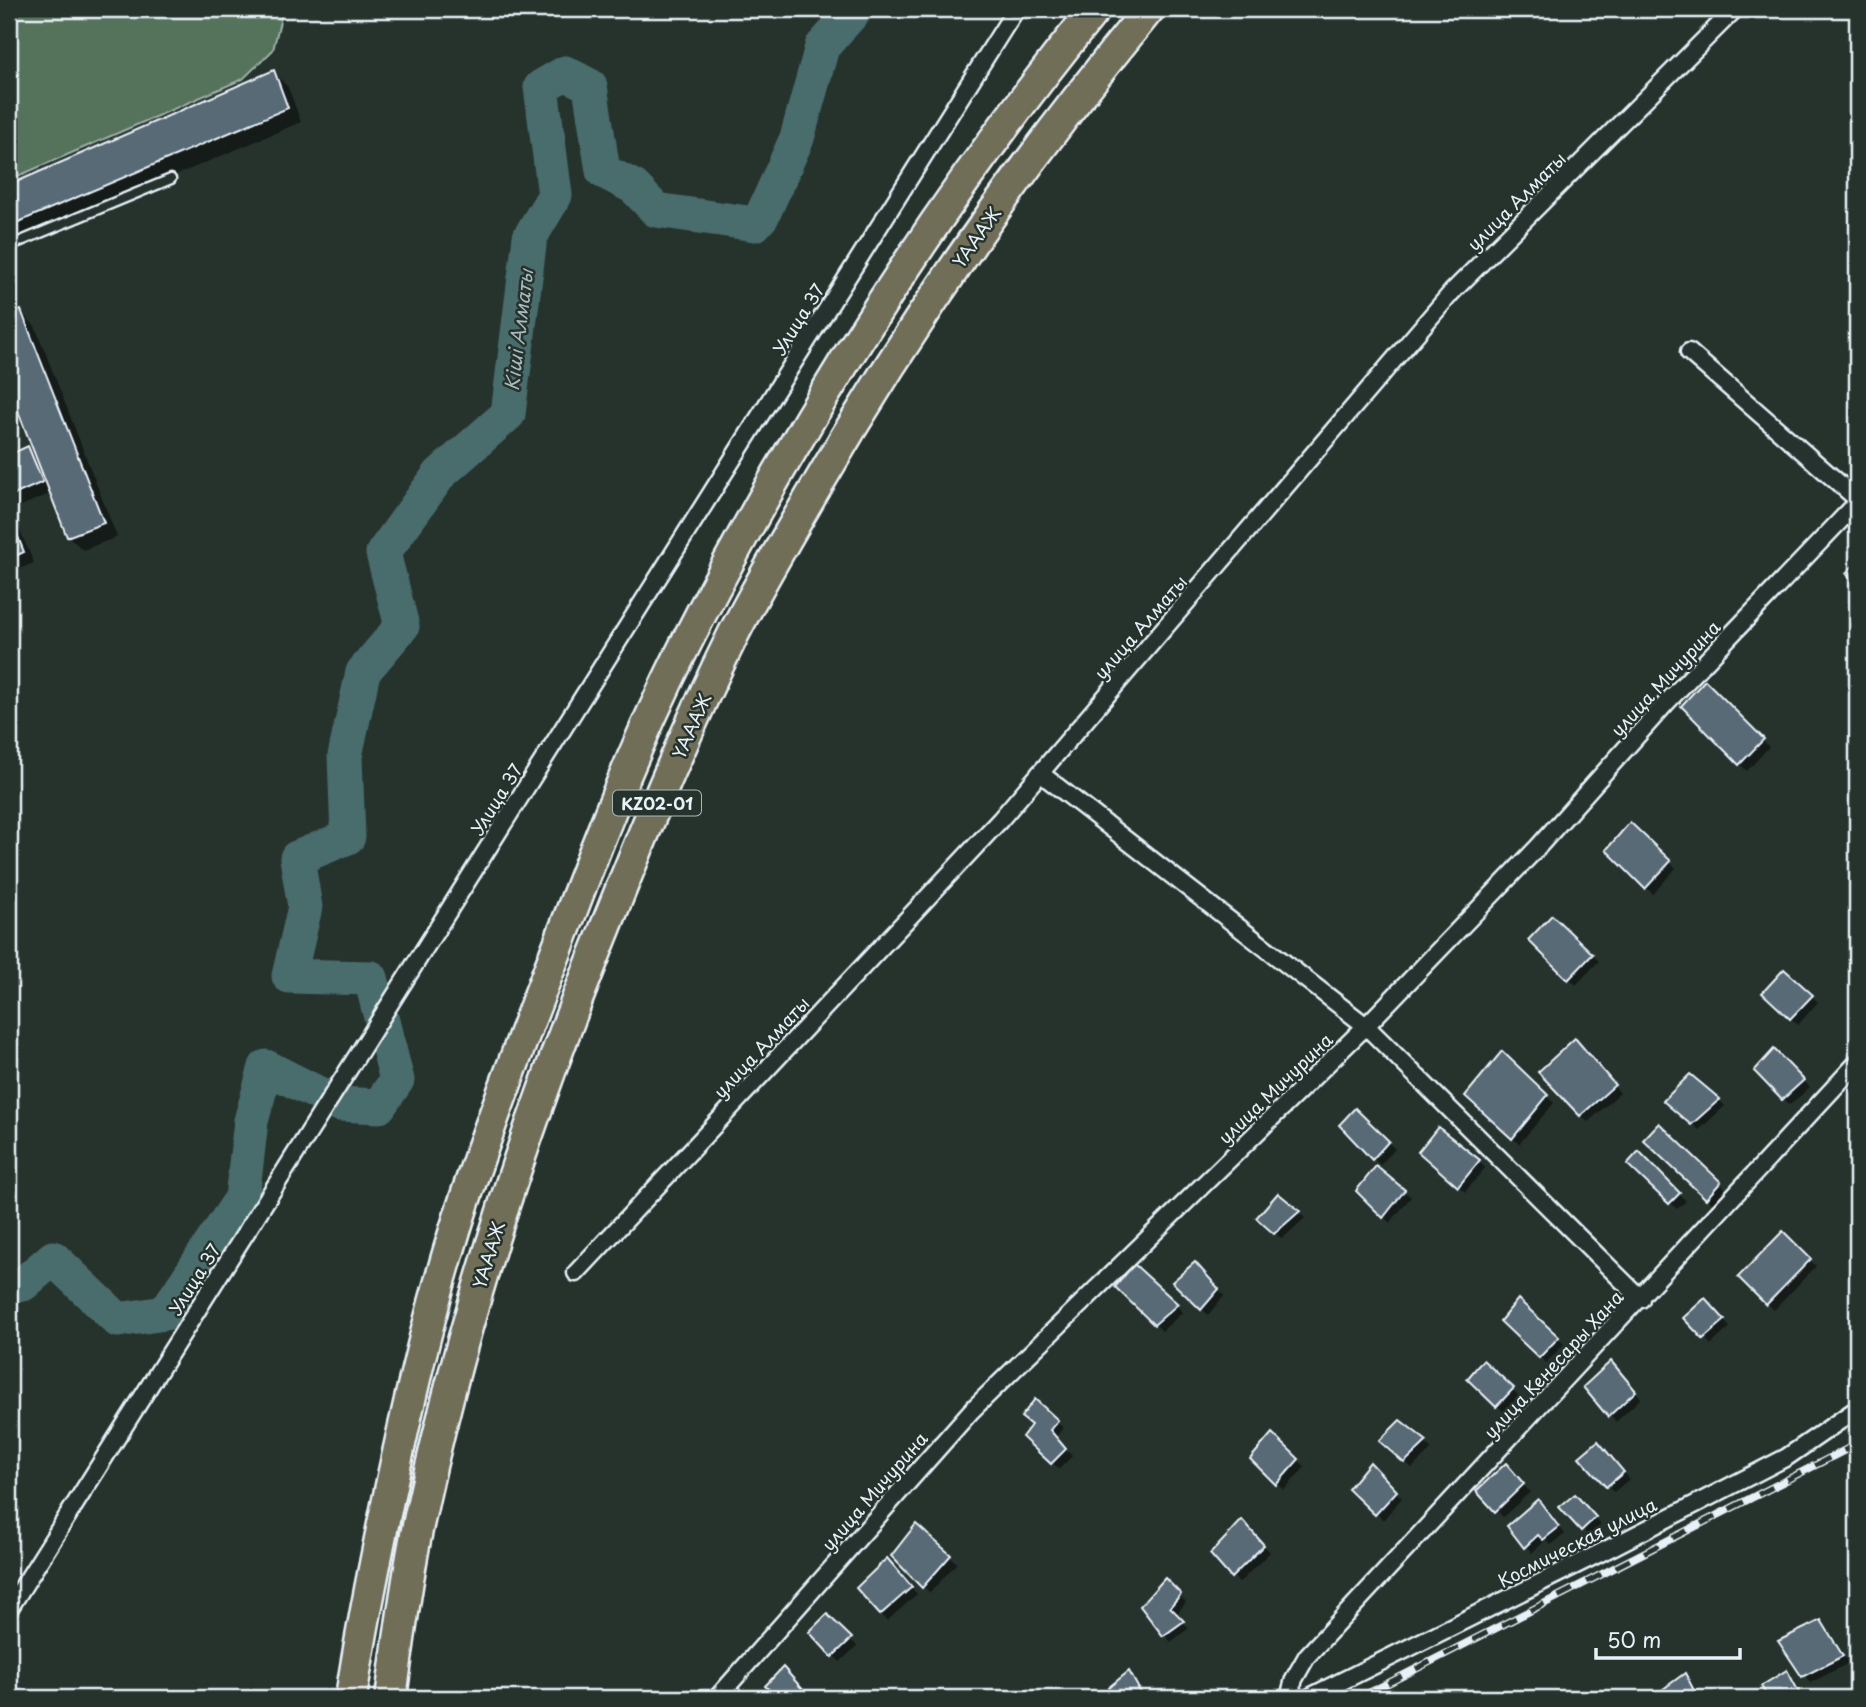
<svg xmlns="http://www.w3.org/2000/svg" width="1866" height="1707" font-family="'Playpen Sans',sans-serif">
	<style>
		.green { fill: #55725a; stroke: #9eb2a9; stroke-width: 2 }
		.shadow { fill: #0007 }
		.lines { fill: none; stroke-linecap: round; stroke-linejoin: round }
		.river { stroke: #486c6c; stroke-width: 35 }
		.building { fill: #596a76; stroke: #e8f1f8; stroke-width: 2 }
		.service-casing { stroke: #e8f1f8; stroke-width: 13 }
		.minor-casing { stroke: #e8f1f8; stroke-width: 21 }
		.motorway-casing { stroke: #e8f1f8; stroke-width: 35 }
		.service { stroke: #26332d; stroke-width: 8 }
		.minor { stroke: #26332d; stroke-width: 16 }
		.motorway { stroke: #716e59; stroke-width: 30 }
		.rail-casing { stroke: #e8f1f8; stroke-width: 8 }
		.rail { stroke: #26332d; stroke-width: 5; stroke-dasharray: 16; stroke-linecap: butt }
		.labels { text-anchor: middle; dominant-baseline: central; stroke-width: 5; stroke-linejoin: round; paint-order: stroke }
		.shield { fill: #26332d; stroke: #aeb8bb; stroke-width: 2 }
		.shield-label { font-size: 16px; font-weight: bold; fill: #e8f1f8 }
		.street-label { font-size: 18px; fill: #e8f1f8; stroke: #26332d }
		.water-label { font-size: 19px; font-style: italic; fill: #a8bcc0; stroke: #26332d }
	</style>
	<rect width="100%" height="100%" fill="#26332d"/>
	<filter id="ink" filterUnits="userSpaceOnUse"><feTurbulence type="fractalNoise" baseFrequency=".0143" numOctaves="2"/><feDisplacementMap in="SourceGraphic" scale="14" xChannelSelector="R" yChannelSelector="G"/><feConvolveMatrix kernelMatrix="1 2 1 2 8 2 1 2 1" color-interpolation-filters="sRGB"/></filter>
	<g filter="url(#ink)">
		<path class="green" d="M9,9H283L273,50L243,79L9,180Z"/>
		<g class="shadow">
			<path d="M274,73L288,87L301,122L9,246V186Z"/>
			<path d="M21,312L35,326L117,537L83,550L68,536L52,493L11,510L34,563L9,573V456L28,448L38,459L9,383V317Z"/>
			<path d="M1705,683L1769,747L1747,771L1683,706Z"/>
			<path d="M1630,825L1676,868L1653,894L1608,850Z"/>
			<path d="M1552,917L1599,961L1576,985L1531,940Z"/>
			<path d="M1785,971L1818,1002L1798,1025L1764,993Z"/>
			<path d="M1581,1047L1620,1093L1588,1122L1540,1072Z"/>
			<path d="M1774,1052L1810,1087L1790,1105L1757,1071Z"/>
			<path d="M1503,1054L1554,1103L1519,1144L1467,1096Z"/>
			<path d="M1719,1100L1725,1106L1699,1130L1672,1107Z"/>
			<path d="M1355,1110L1395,1149L1380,1165L1342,1125Z"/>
			<path d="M1857,1121V1132L1852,1126Z"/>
			<path d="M1659,1126L1726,1189L1713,1204L1645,1140Z"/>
			<path d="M1639,1153L1686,1201L1677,1209L1629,1164Z"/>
			<path d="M1427,1159L1479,1161L1485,1168L1465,1192Z"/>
			<path d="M1358,1191H1404L1411,1197L1390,1223Z"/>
			<path d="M1298,1212L1305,1218L1282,1239L1265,1224Z"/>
			<path d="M1783,1234L1816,1266L1774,1310L1741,1277Z"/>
			<path d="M1135,1267L1183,1312L1162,1331L1118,1286Z"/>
			<path d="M1201,1271L1224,1296L1208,1315L1175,1282Z"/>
			<path d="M1705,1300L1730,1327L1711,1345L1686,1318Z"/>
			<path d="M1518,1301L1564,1344L1546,1363L1502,1321Z"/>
			<path d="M1484,1363L1519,1396L1504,1412L1469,1379Z"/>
			<path d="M1618,1370L1641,1398L1616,1422L1585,1387Z"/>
			<path d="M1035,1402L1063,1428L1055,1438L1072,1456L1059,1469L1024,1437L1033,1426Z"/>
			<path d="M1400,1423L1432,1449L1412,1468L1388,1447Z"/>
			<path d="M1272,1435L1305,1467L1284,1490L1253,1459Z"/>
			<path d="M1605,1450L1629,1479L1614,1492L1607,1486Z"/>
			<path d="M1370,1465L1402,1498L1383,1520L1350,1489Z"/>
			<path d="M1512,1472L1530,1492L1503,1517L1479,1491Z"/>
			<path d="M1575,1496L1601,1525L1589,1536L1562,1507Z"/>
			<path d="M1544,1508L1565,1534L1551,1545L1546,1540L1532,1553L1510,1526Z"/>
			<path d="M1242,1522L1270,1552L1239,1583L1212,1554Z"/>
			<path d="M916,1526L957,1563L930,1593L893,1556Z"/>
			<path d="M894,1567L917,1594L887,1621L858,1588Z"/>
			<path d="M1165,1581L1186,1602L1176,1615L1189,1628L1171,1642L1142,1606Z"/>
			<path d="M827,1616L857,1646L840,1662L811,1632Z"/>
			<path d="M1820,1622L1849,1663L1810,1683L1781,1641Z"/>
			<path d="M1786,1672L1793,1679L1803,1698H1770L1763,1686Z"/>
			<path d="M1129,1673L1135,1679L1146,1698H1118L1110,1688Z"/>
			<path d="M1685,1675L1691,1681L1700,1698H1659L1657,1695Z"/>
			<path d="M790,1676L809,1698H780L768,1686Z"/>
		</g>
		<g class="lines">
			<path class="river" d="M9,1283L23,1284L53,1258L118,1320L165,1313L242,1198L251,1121L266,1067L339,1104L379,1106L397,1080L371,978L289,976L305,907L297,858L348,837L345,756L363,672L402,626L383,553L440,474L508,414L530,237L555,195L541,87L565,73L590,86L603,171L634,187L656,210L755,224L762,216L797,138L822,47L856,9"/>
		</g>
		<g class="building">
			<path d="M274,70L288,108L9,226V185Z"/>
			<path d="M21,310L104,523L67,537L9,388V315Z"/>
			<path d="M28,446L43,482L9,497V455Z"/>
			<path d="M9,515L24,552L9,559Z"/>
			<path d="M1857,561V587L1846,573Z"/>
			<path d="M1705,680L1764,739L1739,765L1681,706Z"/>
			<path d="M1630,822L1671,861L1645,889L1606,850Z"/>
			<path d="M1552,915L1593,954L1568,980L1528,940Z"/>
			<path d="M1784,969L1813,995L1790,1019L1762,993Z"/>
			<path d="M1575,1038L1615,1085L1580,1116L1538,1072Z"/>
			<path d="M1774,1049L1804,1080L1782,1100L1754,1071Z"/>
			<path d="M1502,1051L1548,1095L1512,1139L1465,1096Z"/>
			<path d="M1690,1074L1720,1099L1691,1125L1663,1101Z"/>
			<path d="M1355,1108L1389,1141L1372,1160L1339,1125Z"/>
			<path d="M1659,1123L1721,1182L1706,1199L1643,1140Z"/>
			<path d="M1438,1127L1480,1160L1458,1187L1418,1152Z"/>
			<path d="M1639,1151L1680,1193L1669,1204L1627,1164Z"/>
			<path d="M1376,1166L1405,1190L1383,1218L1356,1191Z"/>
			<path d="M1278,1193L1300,1211L1274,1234L1256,1218Z"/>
			<path d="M1783,1231L1811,1259L1766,1305L1738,1277Z"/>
			<path d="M1195,1262L1219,1289L1201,1310L1172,1282Z"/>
			<path d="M1134,1264L1178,1304L1154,1325L1115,1287Z"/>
			<path d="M1705,1298L1725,1320L1703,1339L1683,1318Z"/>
			<path d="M1518,1299L1559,1337L1539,1358L1500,1321Z"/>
			<path d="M1483,1360L1514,1388L1496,1407L1467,1379Z"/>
			<path d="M1611,1361L1636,1391L1608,1417L1583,1387Z"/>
			<path d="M1035,1399L1058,1420L1050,1430L1066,1449L1051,1464L1022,1437L1031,1425L1021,1417Z"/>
			<path d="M1400,1420L1427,1441L1404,1463L1379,1441Z"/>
			<path d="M1272,1433L1299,1459L1276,1485L1250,1459Z"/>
			<path d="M1598,1441L1624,1472L1606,1487L1579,1457Z"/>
			<path d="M1370,1462L1397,1491L1375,1515L1348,1489Z"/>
			<path d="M1506,1463L1524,1484L1495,1512L1476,1491Z"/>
			<path d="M1575,1494L1596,1517L1581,1531L1559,1507Z"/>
			<path d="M1538,1499L1559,1527L1543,1540L1538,1535L1524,1548L1507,1526Z"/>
			<path d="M1242,1520L1264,1545L1231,1578L1210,1554Z"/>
			<path d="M916,1524L951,1555L922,1588L891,1556Z"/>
			<path d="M887,1558L912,1587L880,1615L856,1588Z"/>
			<path d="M1165,1578L1181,1594L1170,1607L1184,1621L1163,1636L1140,1606Z"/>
			<path d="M827,1614L852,1638L832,1657L809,1632Z"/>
			<path d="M1821,1620L1843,1656L1802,1677L1778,1641Z"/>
			<path d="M783,1667L805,1692L799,1698H778L765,1686Z"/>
			<path d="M1787,1670L1802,1698H1768L1761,1686Z"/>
			<path d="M1129,1671L1144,1698H1116L1108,1688Z"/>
			<path d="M1685,1673L1698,1698H1657L1655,1695Z"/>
		</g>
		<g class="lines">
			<defs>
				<path id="service" d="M9,246L171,179"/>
				<g id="minor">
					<path d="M1689,352L1857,499"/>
					<path d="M1040,773L1366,1026L1641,1299"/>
					<path d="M576,1273L1000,820L1452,292L1735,9"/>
					<path d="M9,1609L1016,9"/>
					<path d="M717,1698L971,1411L1366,1026L1538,847L1667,702L1857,503"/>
					<path d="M1289,1698L1294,1679L1307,1656L1857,1063"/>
					<path d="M1308,1698L1614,1546L1787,1457L1857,1409"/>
				</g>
				<g id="motorway">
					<path d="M351,1698C361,1630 375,1563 389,1495C411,1391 435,1287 469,1187C493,1116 520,1045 547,975C583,882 617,788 660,697C695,621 736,547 778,473C872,310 976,155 1095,9"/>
					<path d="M391,1698C398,1646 405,1592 415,1540C455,1343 517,1151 591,964C635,853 680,742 733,635C757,588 784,542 811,496C910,324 1023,162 1149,9"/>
				</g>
			</defs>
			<use href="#service" class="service-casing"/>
			<use href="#minor" class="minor-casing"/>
			<use href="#motorway" class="motorway-casing"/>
			<use href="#service" class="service"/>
			<use href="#minor" class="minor"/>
			<use href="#motorway" class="motorway"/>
			<defs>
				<path id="rail" d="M1359,1698L1857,1444"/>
			</defs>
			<use href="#rail" class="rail-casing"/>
			<use href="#rail" class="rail"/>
		</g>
	</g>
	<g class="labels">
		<rect class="shield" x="613" y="790.5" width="88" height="25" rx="5"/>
		<g class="shield-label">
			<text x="657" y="803">KZ02-01</text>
		</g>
		<g class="street-label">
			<text transform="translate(1516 201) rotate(-45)">улица Алматы</text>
			<text transform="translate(976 237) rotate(-55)">ҮАААЖ</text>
			<text transform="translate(798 319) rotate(-58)">Улица 37</text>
			<text transform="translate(1140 627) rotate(-49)">улица Алматы</text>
			<text transform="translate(1665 678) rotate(-47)">улица Мичурина</text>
			<text transform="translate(691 726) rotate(-66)">ҮАААЖ</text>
			<text transform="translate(496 799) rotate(-58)">Улица 37</text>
			<text transform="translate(761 1047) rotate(-47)">улица Алматы</text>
			<text transform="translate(1275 1088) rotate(-44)">улица Мичурина</text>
			<text transform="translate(488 1255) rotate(-73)">ҮАААЖ</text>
			<text transform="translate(194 1279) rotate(-58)">Улица 37</text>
			<text transform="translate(1553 1364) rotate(-47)">улица Кенесары Хана</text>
			<text transform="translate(874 1491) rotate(-49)">улица Мичурина</text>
			<text transform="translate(1577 1542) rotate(-27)">Космическая улица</text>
		</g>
		<g class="water-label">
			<text transform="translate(518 330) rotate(-83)">Кіші Алматы</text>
		</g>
	</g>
	<rect width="1866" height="1707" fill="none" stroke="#26332d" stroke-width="35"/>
	<rect x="18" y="18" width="1831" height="1672" fill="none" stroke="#e8f1f8" stroke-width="2.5" filter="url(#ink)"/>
	<path d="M1596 1648v10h144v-10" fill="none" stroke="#e8f1f8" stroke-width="3.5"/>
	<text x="1607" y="1648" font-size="21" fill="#e8f1f8" stroke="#26332d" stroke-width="5" paint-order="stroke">50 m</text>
</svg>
